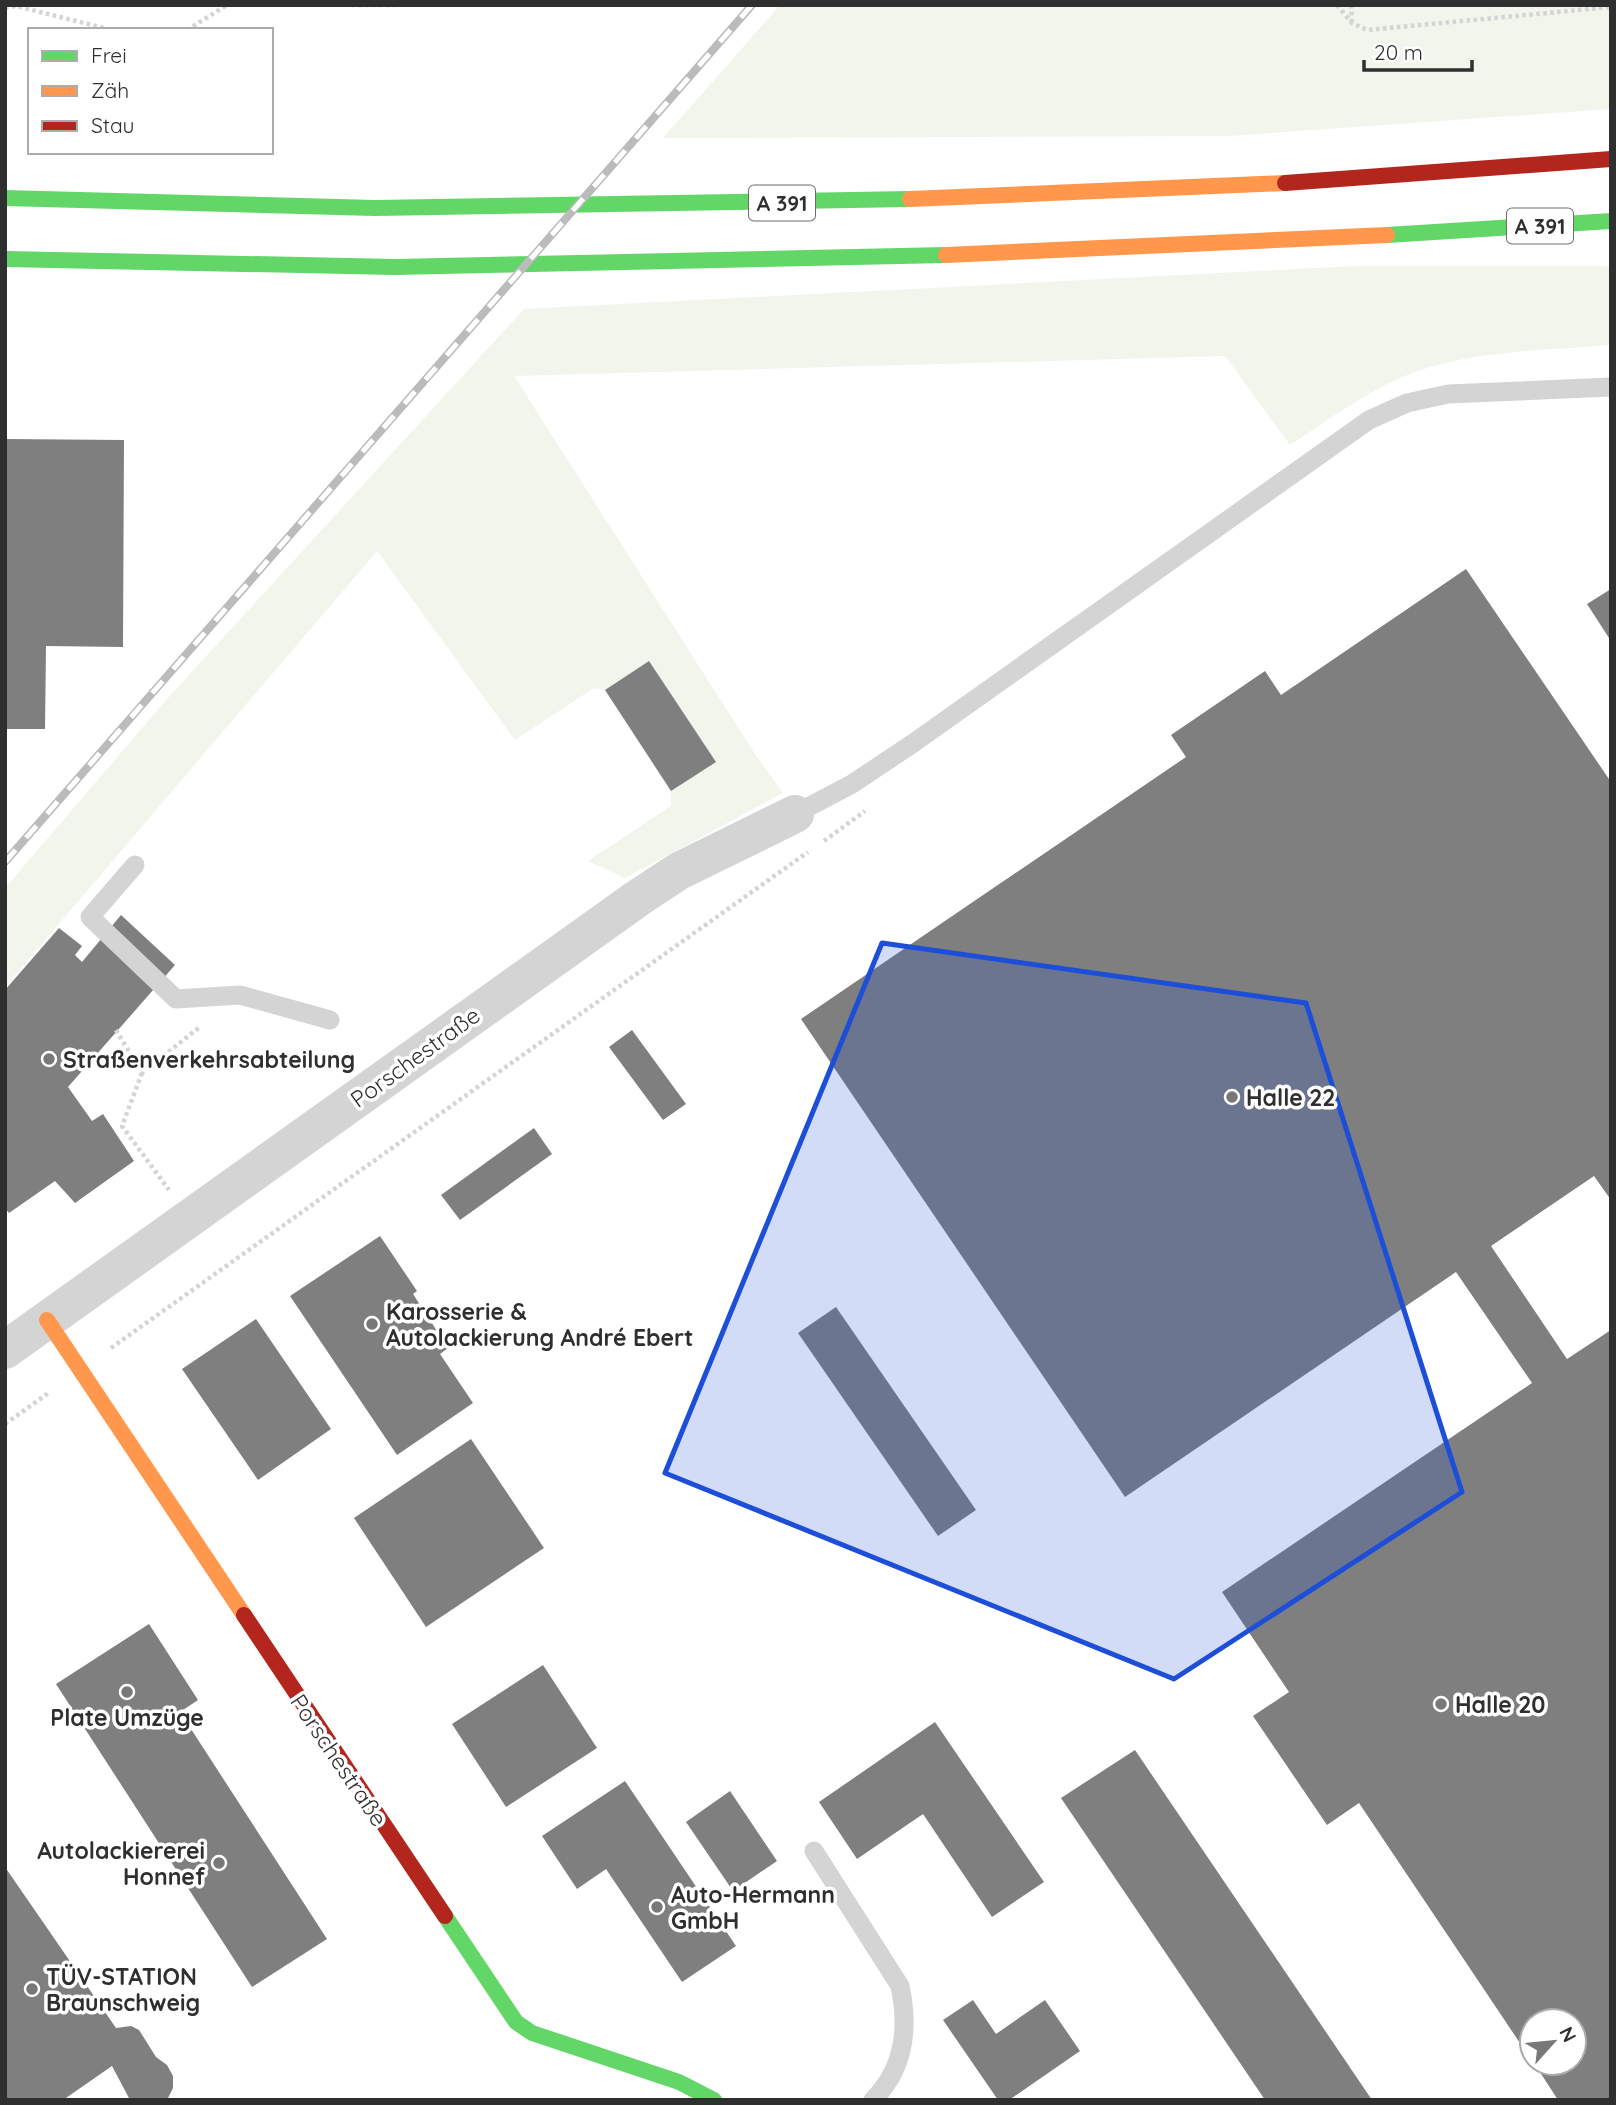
<svg xmlns="http://www.w3.org/2000/svg" width="1616" height="2105" font-family="Quicksand,sans-serif">
	<style>
		.green { fill: #f2f5ec }
		.building { fill: #7f7f7f }
		.lines { fill: none; stroke-linecap: round; stroke-linejoin: round }
		.path { stroke: #d4d4d4; stroke-width: 4.5; stroke-dasharray: 3.5 3.5; stroke-linecap: butt }
		.lane { stroke: #d4d4d4; stroke-width: 19 }
		.street { stroke: #d4d4d4; stroke-width: 38 }
		.fast { stroke: #63d668; stroke-width: 16 }
		.slow { stroke: #ff974d; stroke-width: 16 }
		.jam { stroke: #b3261e; stroke-width: 16 }
		.rail-casing { stroke: #bbb; stroke-width: 8 }
		.rail { stroke: #fff; stroke-width: 5; stroke-dasharray: 16; stroke-linecap: butt }
		.marked { fill: #1d4ed8; fill-opacity: 0.2; stroke: #1d4ed8; stroke-width: 5; stroke-linejoin: round }
		.poi-dot { fill: #787878; stroke: #fff; stroke-width: 2.5 }
		.labels { text-anchor: middle; dominant-baseline: central; stroke-width: 7; stroke-linejoin: round; paint-order: stroke }
		.shield { fill: #fff; stroke: #6d6d6d; stroke-width: 2 }
		.shield-label { font-size: 21px; font-weight: bold; fill: #2f2f2f }
		.street-label { font-size: 23px; fill: #2f2f2f; stroke: #fff }
		.poi-label { font-size: 23px; font-weight: bold; fill: #2f2f2f; stroke: #fff; text-anchor: start }
	</style>
	<rect width="100%" height="100%" fill="#fff"/>
	<g class="green">
		<path d="M780,5H1611V109L1229,136L663,138Z"/>
		<path d="M1356,266H1611V345C1543,351 1468,350 1405,376C1364,393 1327,421 1290,445L1225,356L514,376L755,754L783,793L625,878L588,861L671,806V791L716,762L649,661L605,690L594,688L515,740L377,551L5,987V888L166,700L524,309Z"/>
	</g>
	<g class="building">
		<path d="M5,439L124,440L123,647L46,646L45,729H5Z"/>
		<path d="M1466,569L1611,782V1200L1594,1176L1491,1246L1567,1359L1611,1330V2100H1558L1534,2063H1574V2021H1532V2061L1359,1803L1327,1825L1253,1716L1289,1692L1222,1592L1532,1383L1456,1272L1125,1497L801,1019L1186,757L1171,735L1265,671L1281,695Z"/>
		<path d="M1611,589V641L1587,604Z"/>
		<path d="M649,661L716,762L671,791L605,690Z"/>
		<path d="M121,915L175,965L68,1087L92,1121L103,1114L134,1161L75,1203L55,1181L9,1213L5,1208V990L59,928L82,946L75,955L82,962Z"/>
		<path d="M632,1030L686,1104L663,1120L609,1047Z"/>
		<path d="M534,1128L552,1154L460,1220L441,1195Z"/>
		<path d="M380,1236L417,1291L413,1294L448,1348L440,1354L473,1403L397,1455L290,1296Z"/>
		<path d="M836,1307L976,1510L938,1536L798,1333Z"/>
		<path d="M256,1319L331,1429L258,1480L182,1369Z"/>
		<path d="M471,1439L544,1548L426,1627L354,1518Z"/>
		<path d="M149,1624L198,1700L180,1712L327,1939L252,1987L56,1684Z"/>
		<path d="M543,1665L597,1748L506,1807L452,1724Z"/>
		<path d="M935,1722L1044,1882L992,1917L923,1814L857,1859L819,1802Z"/>
		<path d="M1135,1750L1372,2100H1265L1061,1798Z"/>
		<path d="M625,1781L736,1946L682,1982L606,1869L577,1889L542,1836Z"/>
		<path d="M730,1791L777,1861L733,1891L686,1822Z"/>
		<path d="M5,1867L116,2028L131,2026L139,2030L156,2057L167,2065L173,2076V2088L167,2100H130L112,2066L63,2100H5Z"/>
		<path d="M973,2000L996,2034L1045,2000L1080,2051L1009,2100H998L943,2020Z"/>
	</g>
	<g class="lines">
		<g class="path">
			<path d="M351,5H397"/>
			<path d="M1337,5L1352,23L1367,30L1611,7"/>
			<path d="M1351,5L1352,22"/>
			<path d="M5,8L16,6L112,30"/>
			<path d="M187,30L227,5"/>
			<path d="M824,841L865,811"/>
			<path d="M116,1030L142,1073L201,1026"/>
			<path d="M142,1073L122,1126L169,1190"/>
			<path d="M111,1348L808,852"/>
			<path d="M5,1424L50,1392"/>
		</g>
		<g class="lane">
			<path d="M795,814L852,784L912,744L1369,420L1407,403L1448,394L1611,387"/>
			<path d="M135,865L90,917L176,999L240,995L330,1020"/>
			<path d="M814,1851L900,1986C909,2028 905,2068 873,2100"/>
		</g>
		<path class="street" d="M5,1350L638,898L679,871L795,814"/>
		<g class="fast">
			<path d="M5,198L375,208L910,199"/>
			<path d="M1387,235L1611,221"/>
			<path d="M5,259L395,267L946,255"/>
			<path d="M445,1916L516,2022L532,2033L679,2082L714,2100"/>
		</g>
		<g class="slow">
			<path d="M910,199L1285,183"/>
			<path d="M946,255L1387,235"/>
			<path d="M47,1320L244,1615"/>
		</g>
		<g class="jam">
			<path d="M1285,183L1611,159"/>
			<path d="M244,1615L445,1916"/>
		</g>
		<defs>
			<path id="rail" d="M5,862L752,5"/>
		</defs>
		<use href="#rail" class="rail-casing"/>
		<use href="#rail" class="rail"/>
	</g>
	<path class="marked" d="M882,943L1306,1003L1462,1492L1174,1679L665,1473Z"/>
	<g class="poi-dot">
		<circle cx="49" cy="1059" r="7"/>
		<circle cx="1232" cy="1097" r="7"/>
		<circle cx="372" cy="1324" r="7"/>
		<circle cx="127" cy="1692" r="7"/>
		<circle cx="1441" cy="1704" r="7"/>
		<circle cx="219" cy="1863" r="7"/>
		<circle cx="657" cy="1907" r="7"/>
		<circle cx="32" cy="1989" r="7"/>
	</g>
	<g class="labels">
		<g class="shield">
			<rect x="749" y="185.5" width="66" height="35" rx="5"/>
			<rect x="1507" y="208.5" width="66" height="35" rx="5"/>
		</g>
		<g class="shield-label">
			<text x="782" y="203">A 391</text>
			<text x="1540" y="226">A 391</text>
		</g>
		<g class="street-label">
			<text transform="translate(415 1057) rotate(-36)">Porschestraße</text>
			<text transform="translate(339 1760) rotate(56)">Porschestraße</text>
		</g>
		<g class="poi-label">
			<text x="63" y="1059">Straßenverkehrsabteilung</text>
			<text x="1246" y="1097">Halle 22</text>
			<text x="386" y="1311">Karosserie &amp;<tspan x="386" dy="26">Autolackierung André Ebert</tspan></text>
			<text x="1455" y="1704">Halle 20</text>
			<text x="127" y="1717" text-anchor="middle">Plate Umzüge</text>
			<text x="205" y="1850" text-anchor="end">Autolackiererei<tspan x="205" dy="26">Honnef</tspan></text>
			<text x="671" y="1894">Auto-Hermann<tspan x="671" dy="26">GmbH</tspan></text>
			<text x="46" y="1976">TÜV-STATION<tspan x="46" dy="26">Braunschweig</tspan></text>
		</g>
	</g>
	<rect width="1616" height="2105" fill="none" stroke="#2f2f2f" stroke-width="14"/>
	<rect x="28" y="28" width="245" height="126" fill="#ffffff" stroke="#acacac" stroke-width="2"/>
	<rect x="42" y="51" width="35" height="10" fill="#63d668" stroke="#acacac" stroke-width="2"/>
	<text x="91" y="63" font-size="21" fill="#2f2f2f">Frei</text>
	<rect x="42" y="86" width="35" height="10" fill="#ff974d" stroke="#acacac" stroke-width="2"/>
	<text x="91" y="98" font-size="21" fill="#2f2f2f">Zäh</text>
	<rect x="42" y="121" width="35" height="10" fill="#b3261e" stroke="#acacac" stroke-width="2"/>
	<text x="91" y="133" font-size="21" fill="#2f2f2f">Stau</text>
	<g transform="translate(1553 2042) rotate(63)"><circle r="33" fill="#ffffff" stroke="#acacac" stroke-width="2"/>
	<path d="M0-5L12 26L0 18L-12 26Z" fill="#787878"/>
	<text y="-10" font-size="19" font-weight="bold" text-anchor="middle" fill="#2f2f2f">N</text>
	</g>
	<path d="M1364 60v10h108v-10" fill="none" stroke="#2f2f2f" stroke-width="3.5"/>
	<text x="1374" y="60" font-size="21" fill="#2f2f2f" stroke="#ffffff" stroke-width="5" paint-order="stroke">20 m</text>
</svg>
